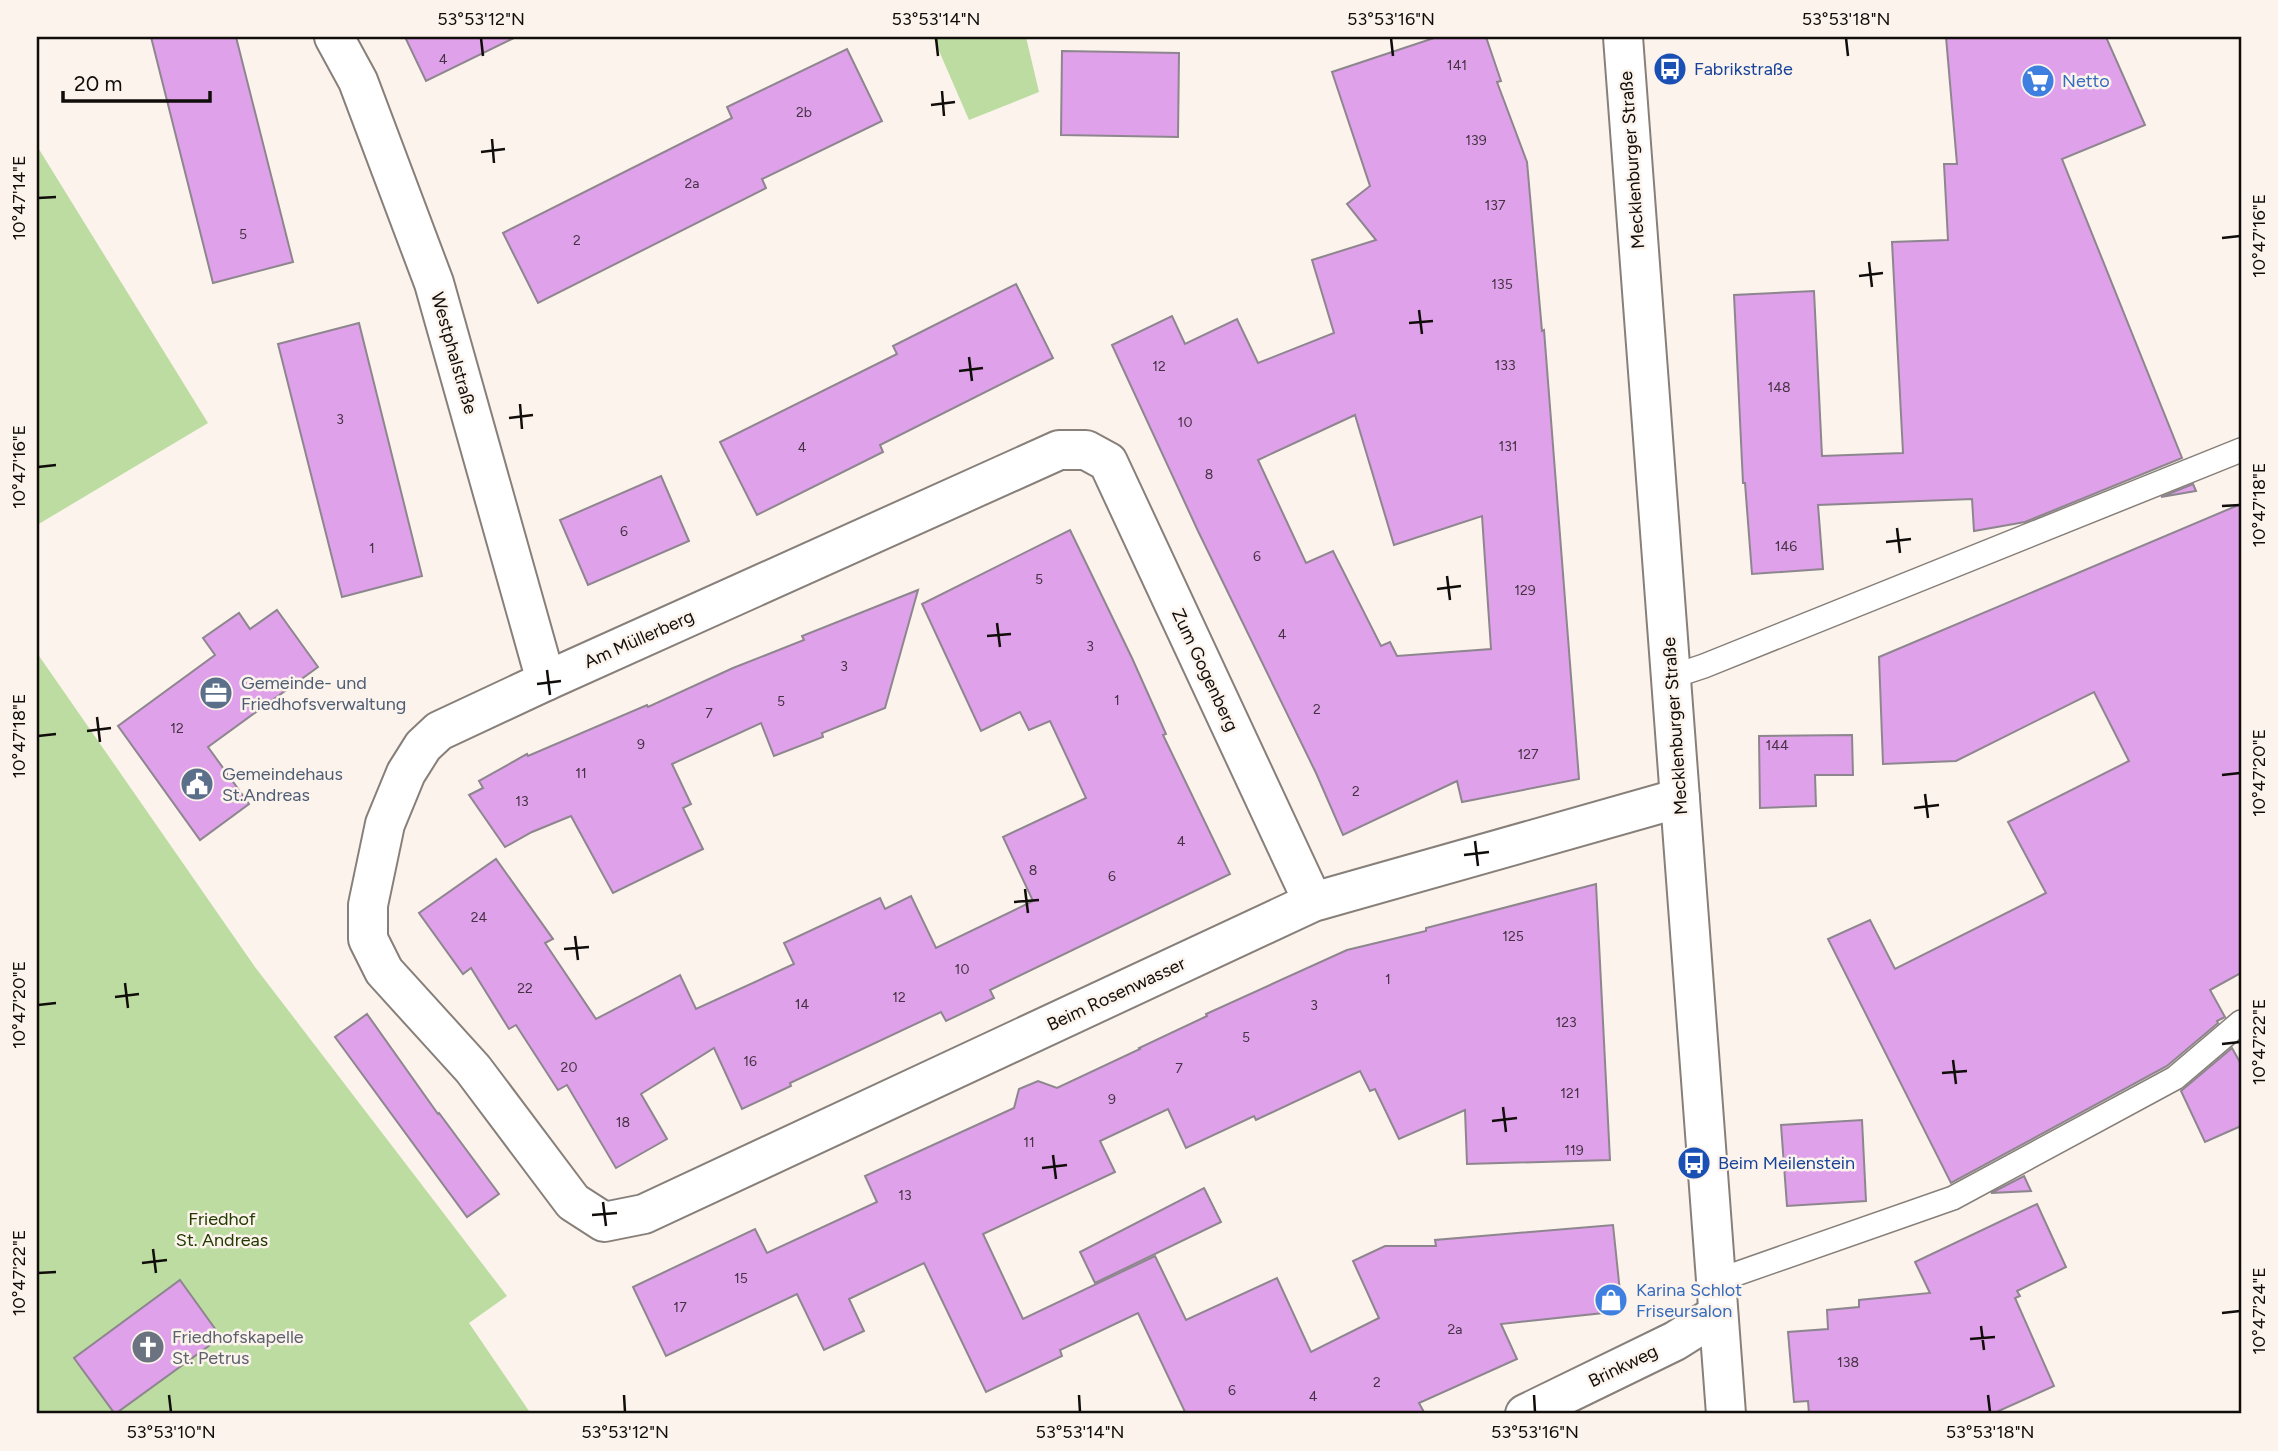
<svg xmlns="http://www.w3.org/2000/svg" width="2278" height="1451" font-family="Figtree,sans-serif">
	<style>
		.green { fill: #bcdca1 }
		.building { fill: #dfa1e9; stroke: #8d868e; stroke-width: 2; fill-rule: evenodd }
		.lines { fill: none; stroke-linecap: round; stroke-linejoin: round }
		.service-casing { stroke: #877f79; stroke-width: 26 }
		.minor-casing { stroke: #877f79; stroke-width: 42 }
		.tertiary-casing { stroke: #877f79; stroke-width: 42 }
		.service { stroke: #fff; stroke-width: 23 }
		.minor { stroke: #fff; stroke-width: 38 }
		.tertiary { stroke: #fff; stroke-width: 38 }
		.ticks { fill: none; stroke: #100d0a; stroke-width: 2.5 }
		.labels { text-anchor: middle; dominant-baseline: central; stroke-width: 5; stroke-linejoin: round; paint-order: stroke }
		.number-label { font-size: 14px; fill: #443242 }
		.transit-label { font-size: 18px; fill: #164399; stroke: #fcf3ec; text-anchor: start }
		.shop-label { font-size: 18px; fill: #366cbe; stroke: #fcf3ec; text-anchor: start }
		.street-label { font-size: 18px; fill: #100d0a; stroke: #fcf3ec }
		.service-label { font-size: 18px; fill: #4e5e75; stroke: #fcf3ec; text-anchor: start }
		.park-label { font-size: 18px; fill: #213b00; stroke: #fcf3ec }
		.worship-label { font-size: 18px; fill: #5b616d; stroke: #fcf3ec; text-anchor: start }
		.neatline { fill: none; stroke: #100d0a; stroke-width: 2.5 }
		.ticks-label { font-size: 18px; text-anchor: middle; fill: #100d0a }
	</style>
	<rect width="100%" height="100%" fill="#fcf3ec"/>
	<g class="green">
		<path d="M933,37H1026L1039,92L969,120Z"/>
		<path d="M37,146L208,423L37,525Z"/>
		<path d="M37,653L255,967L507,1296L469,1323L531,1414H37Z"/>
	</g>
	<g class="building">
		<path d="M151,37H236L293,262L213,283Z"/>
		<path d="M405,37H516L426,81Z"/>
		<path d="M1437,37H1486L1501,81L1497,82L1527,162L1542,331L1544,330L1579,779L1462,802L1457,781L1343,835L1316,773L1198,531L1112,345L1172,316L1185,344L1237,319L1258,363L1334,333L1312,260L1376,240L1347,204L1370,186L1332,72ZM1355,415L1394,545L1482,516L1491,649L1397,656L1390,642L1381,646L1333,551L1306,563L1258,460Z"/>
		<path d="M1946,37H2106L2145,125L2062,159L2182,458L2025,522L1974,531L1972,499L1818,505L1823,569L1752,574L1745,483H1743L1734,295L1814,291L1822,456L1903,453L1892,242L1948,240L1944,164H1957Z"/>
		<path d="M847,49L882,121L762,179L766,188L538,303L503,233L732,118L727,107Z"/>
		<path d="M1062,51L1179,53L1178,137L1061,135Z"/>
		<path d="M1016,284L1053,358L880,445L883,452L757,515L720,442L897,354L893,346Z"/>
		<path d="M359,323L422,576L342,597L278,344Z"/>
		<path d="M661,476L689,541L588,585L560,520Z"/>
		<path d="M2193,484L2196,491L2161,497Z"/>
		<path d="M2241,504V973L2210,990L2225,1017L2217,1021L2218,1023L2167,1066L1951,1183L1828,939L1870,920L1895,969L2046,893L2008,822L2129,761L2094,692L1956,761L1883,764L1879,657Z"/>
		<path d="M1070,530L1132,658L1166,734L1163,735L1230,874L990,990L994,998L946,1021L941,1012L790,1083L791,1086L742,1109L714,1048L641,1094L667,1139L616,1168L567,1085L558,1090L516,1025L509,1029L471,968L463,974L419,913L496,859L553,939L545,943L596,1019L680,975L696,1009L794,964L784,943L880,898L885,909L911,896L936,948L1033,901L1003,837L1086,798L1050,721L1029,730L1020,712L981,731L922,604Z"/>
		<path d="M918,590L885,708L822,733L823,737L774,756L761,723L672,764L691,804L683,808L703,849L613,893L571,816L532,832L505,847L469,795L483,788L479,781L527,754L528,756L647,705L648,707L733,668L804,640L802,636Z"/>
		<path d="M277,610L318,667L208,747L249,804L200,840L118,726L215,655L203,638L239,613L250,629Z"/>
		<path d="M1852,735L1853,775H1815L1816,806L1760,808L1759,736Z"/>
		<path d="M1596,884L1610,1160L1467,1164L1465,1110L1399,1139L1375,1089L1370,1091L1360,1071L1256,1120L1254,1116L1186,1148L1168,1109L1100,1141L1115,1172L983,1234L1023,1319L1155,1256L1186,1320L1277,1278L1311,1352L1379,1318L1353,1261L1385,1246H1436L1435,1240L1613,1225L1622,1311L1501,1324L1517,1359L1419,1403L1425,1414H1186L1138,1313L1060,1350L1062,1356L986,1392L924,1263L849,1299L864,1331L824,1350L797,1294L666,1356L633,1287L755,1229L767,1253L877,1202L865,1176L1014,1108L1019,1089L1038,1081L1057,1088L1140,1049L1139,1048L1207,1016L1206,1014L1347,950L1426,931V928Z"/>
		<path d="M367,1014L438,1114L439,1113L499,1194L467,1217L335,1037Z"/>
		<path d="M2232,1048L2241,1064V1126L2205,1142L2181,1091Z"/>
		<path d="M1862,1120L1866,1201L1787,1206L1781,1125Z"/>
		<path d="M2024,1176L2031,1191L1991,1193Z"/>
		<path d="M1204,1188L1221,1222L1095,1283L1080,1252Z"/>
		<path d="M2037,1204L2066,1267L2017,1291L2020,1296L2015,1298L2054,1386L1992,1414H1809L1808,1401L1794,1402L1788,1332L1828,1329L1827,1310L1859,1307V1300L1930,1293L1915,1262Z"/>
		<path d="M180,1280L221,1337L115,1414L74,1358Z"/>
	</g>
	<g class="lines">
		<defs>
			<g id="service">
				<path d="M1671,677L1704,666L2241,450"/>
				<path d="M1716,1281L1953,1198L2175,1078L2241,1022"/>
			</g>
			<g id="minor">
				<path d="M334,37L358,81L434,283L546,681"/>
				<path d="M1313,902L1108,462L1086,450H1059L546,681L439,731L423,746L406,773L385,824L368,905V939L384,971L473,1069L573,1202L604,1222L644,1214L1313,902L1680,798"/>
				<path d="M1525,1414L1675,1341L1718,1314"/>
			</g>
			<path id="tertiary" d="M1623,37L1726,1414"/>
		</defs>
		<use href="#service" class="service-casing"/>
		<use href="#minor" class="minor-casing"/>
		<use href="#tertiary" class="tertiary-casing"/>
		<use href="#service" class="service"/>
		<use href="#minor" class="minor"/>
		<use href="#tertiary" class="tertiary"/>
	</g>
	<path class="ticks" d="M481,38L483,56M936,38L938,56M1391,38L1393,56M1846,38L1848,56M942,91L944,116M931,105L955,102M492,139L494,163M481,152L505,149M38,198L56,197M2222,238L2240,236M1869,262L1872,287M1859,276L1883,273M1419,310L1422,334M1409,323L1433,321M969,357L972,381M959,371L983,368M520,404L522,429M509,418L533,415M38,467L56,465M2222,506L2240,505M1897,528L1900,553M1886,542L1911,539M1447,576L1450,600M1437,589L1461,586M997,623L1000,647M987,636L1011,634M547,670L550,695M537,684L561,681M97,717L100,742M87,731L111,728M38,736L56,734M2222,775L2240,773M1925,794L1928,818M1914,808L1939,805M1475,841L1478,866M1464,855L1489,852M1025,889L1028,913M1014,902L1039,900M575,936L578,960M564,949L589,947M125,983L128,1008M115,997L139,994M38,1005L56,1003M2222,1044L2240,1042M1953,1060L1956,1084M1942,1073L1967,1071M1503,1107L1506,1132M1492,1121L1517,1118M1053,1155L1056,1179M1042,1168L1067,1165M603,1202L606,1226M592,1215L617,1213M153,1249L156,1273M142,1263L167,1260M38,1273L56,1272M2222,1313L2240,1311M1981,1326L1984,1350M1970,1339L1995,1337M169,1395L171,1412M624,1395L625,1412M1079,1395L1080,1412M1534,1395L1535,1412M1988,1395L1990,1412"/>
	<defs>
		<symbol id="bus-disc" viewBox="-11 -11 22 22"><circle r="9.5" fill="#1a4fb4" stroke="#fcf3ec"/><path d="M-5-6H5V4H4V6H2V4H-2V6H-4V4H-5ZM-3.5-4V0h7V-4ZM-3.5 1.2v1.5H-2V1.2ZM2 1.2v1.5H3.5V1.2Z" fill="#fff"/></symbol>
		<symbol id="supermarket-disc" viewBox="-11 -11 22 22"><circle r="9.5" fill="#3f7fe0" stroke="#fcf3ec"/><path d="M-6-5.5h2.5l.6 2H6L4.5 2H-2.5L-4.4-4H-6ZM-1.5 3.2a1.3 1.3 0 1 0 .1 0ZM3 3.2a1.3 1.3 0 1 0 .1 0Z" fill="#fff"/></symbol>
		<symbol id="office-disc" viewBox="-11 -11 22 22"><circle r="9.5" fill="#5c6f8a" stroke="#fcf3ec"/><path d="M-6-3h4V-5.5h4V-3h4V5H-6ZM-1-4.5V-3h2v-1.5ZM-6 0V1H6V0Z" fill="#fff"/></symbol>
		<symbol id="civic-disc" viewBox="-11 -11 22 22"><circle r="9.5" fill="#5c6f8a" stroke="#fcf3ec"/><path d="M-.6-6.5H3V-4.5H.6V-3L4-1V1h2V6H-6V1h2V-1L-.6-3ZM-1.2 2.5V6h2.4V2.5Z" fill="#fff"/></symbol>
		<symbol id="shop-disc" viewBox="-11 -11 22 22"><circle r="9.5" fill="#3f7fe0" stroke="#fcf3ec"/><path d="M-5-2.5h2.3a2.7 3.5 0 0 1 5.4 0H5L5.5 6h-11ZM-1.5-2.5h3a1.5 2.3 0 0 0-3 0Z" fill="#fff"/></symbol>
		<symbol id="church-disc" viewBox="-11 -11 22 22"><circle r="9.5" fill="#6b7280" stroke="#fcf3ec"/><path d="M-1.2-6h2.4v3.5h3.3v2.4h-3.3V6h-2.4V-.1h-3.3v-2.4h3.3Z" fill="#fff"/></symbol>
	</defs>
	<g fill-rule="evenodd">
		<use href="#bus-disc" x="1651" y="50" width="38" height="38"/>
		<use href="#supermarket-disc" x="2019" y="62" width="38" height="38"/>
		<use href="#office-disc" x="197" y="674" width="38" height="38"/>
		<use href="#civic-disc" x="178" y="765" width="38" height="38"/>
		<use href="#bus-disc" x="1675" y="1144" width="38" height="38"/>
		<use href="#shop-disc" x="1592" y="1281" width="38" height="38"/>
		<use href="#church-disc" x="129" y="1328" width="38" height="38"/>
	</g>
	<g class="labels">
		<g class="number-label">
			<text x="443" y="59">4</text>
			<text x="1457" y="65">141</text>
			<text x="804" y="112">2b</text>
			<text x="1476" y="140">139</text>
			<text x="692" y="183">2a</text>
			<text x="1495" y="205">137</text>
			<text x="243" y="234">5</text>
			<text x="577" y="240">2</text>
			<text x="1502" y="284">135</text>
			<text x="1505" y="365">133</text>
			<text x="1159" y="366">12</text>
			<text x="1779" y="387">148</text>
			<text x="340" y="419">3</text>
			<text x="1185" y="422">10</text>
			<text x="1508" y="446">131</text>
			<text x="802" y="447">4</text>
			<text x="1209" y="474">8</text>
			<text x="624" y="531">6</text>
			<text x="1786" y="546">146</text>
			<text x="372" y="548">1</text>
			<text x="1257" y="556">6</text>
			<text x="1039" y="579">5</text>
			<text x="1525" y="590">129</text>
			<text x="1282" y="634">4</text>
			<text x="1090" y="646">3</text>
			<text x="844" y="666">3</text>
			<text x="1117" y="700">1</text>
			<text x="781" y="701">5</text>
			<text x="1317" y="709">2</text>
			<text x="709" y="713">7</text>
			<text x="177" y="728">12</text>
			<text x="641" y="744">9</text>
			<text x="1777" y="745">144</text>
			<text x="1528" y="754">127</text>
			<text x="581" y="773">11</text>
			<text x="1356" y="791">2</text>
			<text x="522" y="801">13</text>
			<text x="1181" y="841">4</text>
			<text x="1033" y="870">8</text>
			<text x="1112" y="876">6</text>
			<text x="479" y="917">24</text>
			<text x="1513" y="936">125</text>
			<text x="962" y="969">10</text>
			<text x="1388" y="979">1</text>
			<text x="525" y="988">22</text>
			<text x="899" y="997">12</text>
			<text x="802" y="1004">14</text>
			<text x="1314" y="1005">3</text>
			<text x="1566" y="1022">123</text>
			<text x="1246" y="1037">5</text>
			<text x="750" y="1061">16</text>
			<text x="569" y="1067">20</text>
			<text x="1179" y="1068">7</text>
			<text x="1570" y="1093">121</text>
			<text x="1112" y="1099">9</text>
			<text x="623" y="1122">18</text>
			<text x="1029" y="1142">11</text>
			<text x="1574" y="1150">119</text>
			<text x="905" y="1195">13</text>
			<text x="741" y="1278">15</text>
			<text x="680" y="1307">17</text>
			<text x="1455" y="1329">2a</text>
			<text x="1848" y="1362">138</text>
			<text x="1377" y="1382">2</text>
			<text x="1232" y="1390">6</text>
			<text x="1313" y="1396">4</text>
		</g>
		<g class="transit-label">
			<text x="1694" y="69">Fabrikstraße</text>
			<text x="1718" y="1163">Beim Meilenstein</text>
		</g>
		<g class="shop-label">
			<text x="2062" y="81">Netto</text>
			<text x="1636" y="1290">Karina Schlot<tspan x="1636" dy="21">Friseursalon</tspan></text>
		</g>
		<g class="street-label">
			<text transform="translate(1632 160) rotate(-94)">Mecklenburger Straße</text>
			<text transform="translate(454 353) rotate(74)">Westphalstraße</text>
			<text transform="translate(639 639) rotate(-24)">Am Müllerberg</text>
			<text transform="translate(1205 670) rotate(65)">Zum Gogenberg</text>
			<text transform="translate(1675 726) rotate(-94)">Mecklenburger Straße</text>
			<text transform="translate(1116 994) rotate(-25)">Beim Rosenwasser</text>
			<text transform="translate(1623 1366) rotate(-26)">Brinkweg</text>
		</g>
		<g class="service-label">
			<text x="241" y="683">Gemeinde- und<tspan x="241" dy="21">Friedhofsverwaltung</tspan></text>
			<text x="222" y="774">Gemeindehaus<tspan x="222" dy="21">St.Andreas</tspan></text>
		</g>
		<g class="park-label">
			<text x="222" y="1219">Friedhof<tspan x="222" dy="21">St. Andreas</tspan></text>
		</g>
		<g class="worship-label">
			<text x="172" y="1337">Friedhofskapelle<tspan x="172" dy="21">St. Petrus</tspan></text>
		</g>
	</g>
	<rect width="2278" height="1451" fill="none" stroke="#fcf3ec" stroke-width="77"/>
	<path d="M63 91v10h147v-10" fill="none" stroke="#100d0a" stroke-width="3.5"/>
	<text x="74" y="91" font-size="21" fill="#100d0a" stroke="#fcf3ec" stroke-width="5" paint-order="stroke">20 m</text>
	<rect x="38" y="38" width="2202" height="1374" class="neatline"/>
	<g class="ticks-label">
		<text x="481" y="25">53°53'12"N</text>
		<text x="936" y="25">53°53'14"N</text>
		<text x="1391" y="25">53°53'16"N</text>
		<text x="1846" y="25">53°53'18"N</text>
		<text transform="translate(19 198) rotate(-90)" y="6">10°47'14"E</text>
		<text transform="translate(2259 236) rotate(-90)" y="6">10°47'16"E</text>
		<text transform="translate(19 467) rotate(-90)" y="6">10°47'16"E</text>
		<text transform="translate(2259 505) rotate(-90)" y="6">10°47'18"E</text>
		<text transform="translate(19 736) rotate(-90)" y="6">10°47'18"E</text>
		<text transform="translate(2259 773) rotate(-90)" y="6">10°47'20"E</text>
		<text transform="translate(19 1005) rotate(-90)" y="6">10°47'20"E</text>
		<text transform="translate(2259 1042) rotate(-90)" y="6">10°47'22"E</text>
		<text transform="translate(19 1273) rotate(-90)" y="6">10°47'22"E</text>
		<text transform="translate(2259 1311) rotate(-90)" y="6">10°47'24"E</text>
		<text x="171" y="1438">53°53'10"N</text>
		<text x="625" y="1438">53°53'12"N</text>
		<text x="1080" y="1438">53°53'14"N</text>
		<text x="1535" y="1438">53°53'16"N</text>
		<text x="1990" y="1438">53°53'18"N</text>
	</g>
</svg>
